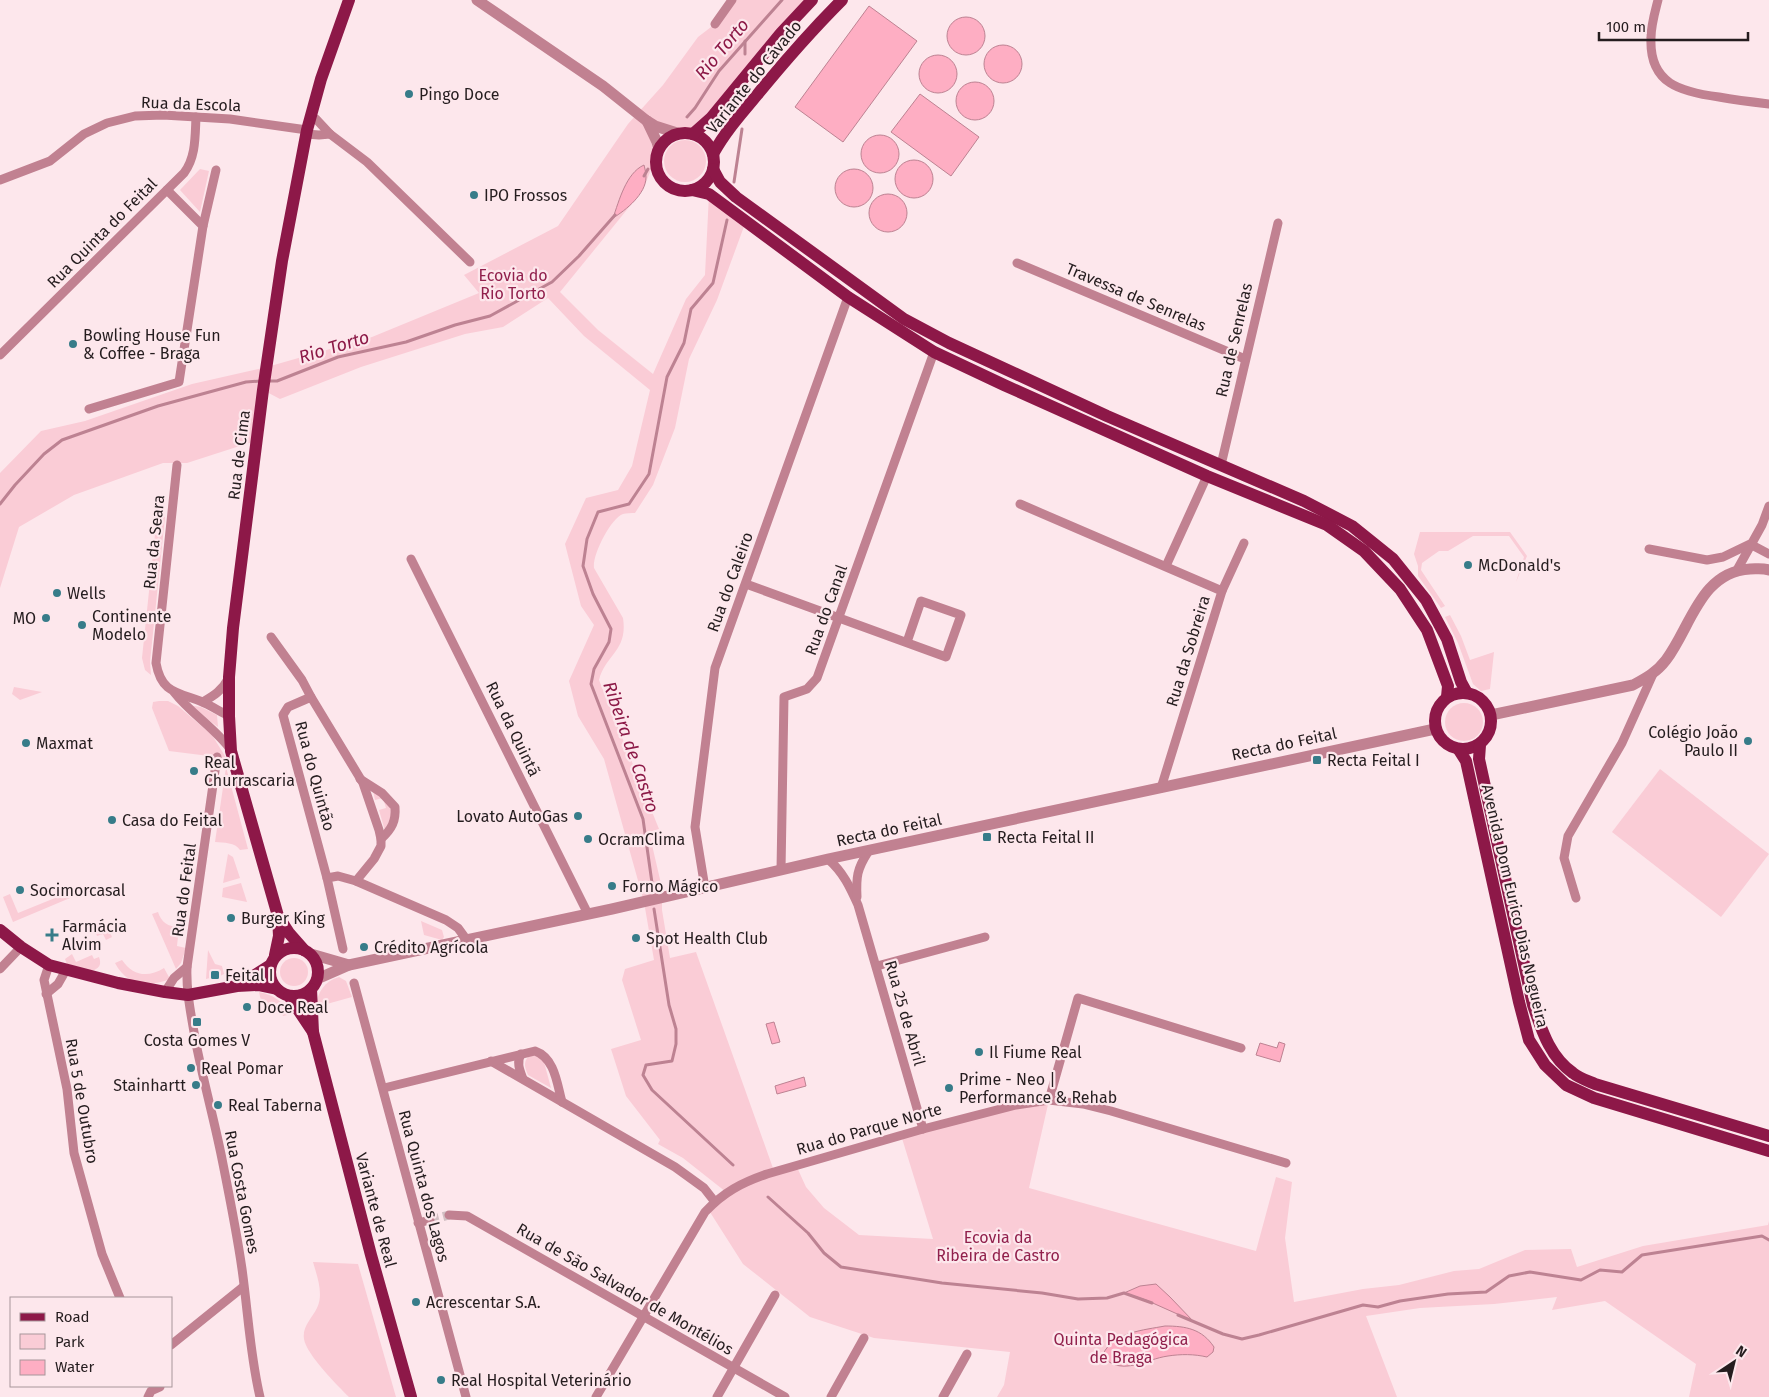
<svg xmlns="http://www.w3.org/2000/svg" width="1769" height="1397" font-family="'Fira Sans',sans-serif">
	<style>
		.green { fill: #faccd6 }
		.water { fill: #feaec3; stroke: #bd8292 }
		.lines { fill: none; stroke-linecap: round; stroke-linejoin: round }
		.stream { stroke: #bd8292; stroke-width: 3 }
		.minor-tunnel { stroke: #d2bfc3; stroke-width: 9; stroke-dasharray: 9 4.5; stroke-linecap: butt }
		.minor { stroke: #c18191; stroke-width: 9 }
		.tertiary { stroke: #c18191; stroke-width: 11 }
		.primary { stroke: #8d1848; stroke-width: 12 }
		.poi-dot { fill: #377c89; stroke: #fde7ec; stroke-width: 2 }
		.labels { text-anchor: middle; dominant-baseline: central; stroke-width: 4.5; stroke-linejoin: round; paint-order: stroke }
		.street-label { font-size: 16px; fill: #251d1f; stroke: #fde7ec }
		.poi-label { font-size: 16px; fill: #251d1f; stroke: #fde7ec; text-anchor: start }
		.park-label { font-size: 16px; fill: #91204c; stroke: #fde7ec }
		.water-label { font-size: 18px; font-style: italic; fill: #8c1947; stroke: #fde7ec }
	</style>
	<rect width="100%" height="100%" fill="#fde7ec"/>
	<g class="green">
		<path d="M732,0H812L693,134L677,133L655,126L659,149L643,190L560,292L598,330L653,374L686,299L705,275L709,194L746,221L717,300L689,359L675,428L653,485L635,513C632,513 626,513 623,514C611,518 592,555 594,568L623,618C628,651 606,654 599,680L659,829L649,832L662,888V910L670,958L696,952L774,1171L796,1165L806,1187L824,1208L859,1235L933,1239L901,1135L1049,1100L1029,1188L1256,1251L1276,1177L1292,1182L1285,1238L1294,1302L1363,1289L1399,1285L1454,1271L1479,1269L1525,1250L1571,1249L1577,1267L1643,1246L1768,1225L1769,1221V1397H1689L1696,1364L1605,1301L1552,1310L1557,1297L1494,1304L1420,1308L1366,1316L1397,1397H997L1004,1385L1010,1352L874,1338L810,1317L743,1264L708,1209L726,1192L683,1158L658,1144L660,1140L626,1096L611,1049L641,1040L622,980L625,969L654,960L644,902L604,759L578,716L569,681L594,625L581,606L565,544L586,498L618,490L632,466L650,390L584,336L548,298L503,327L465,334L361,367L280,399L263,390L258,440L187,463H163L74,495L19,527L0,588V473L41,431L85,421L192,384L267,367L372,337L479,293L464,275L558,226L628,124L663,85L698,37L715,24Z"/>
		<circle cx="685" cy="161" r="21"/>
		<path d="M200,169L209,171L200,212L180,190Z"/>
		<path d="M157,515L165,517L150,662L151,675L145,670L142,658Z"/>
		<path d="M1420,532H1510L1527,556L1516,582L1524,557L1509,536H1473L1448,551H1439L1422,563L1421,570L1445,606L1441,608L1418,576V566L1414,554Z"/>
		<path d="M1450,615L1461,636L1470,660L1494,652L1490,689L1481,691L1473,684L1458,643L1445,617Z"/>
		<path d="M14,687L42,692L20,700L12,694Z"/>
		<path d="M159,701H168L178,706L212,735L228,761L217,757L169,751L152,708L153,702Z"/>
		<circle cx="1464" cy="722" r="19"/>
		<path d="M188,705L201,707L217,715L218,727Z"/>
		<path d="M226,767L248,849L240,850C235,842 224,843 215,842Z"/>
		<path d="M1660,769L1769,854L1721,917L1612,832Z"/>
		<path d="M373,791C383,798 390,803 393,815L385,831L379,810L386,808L383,798L375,800Z"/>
		<path d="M228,854L233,857L240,878L223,883Z"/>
		<path d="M241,883L247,902L222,897L223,888Z"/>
		<path d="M87,885L89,890L13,922L3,897L10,894L18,913Z"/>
		<path d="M158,912C161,922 168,927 179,927L177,946L186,948L181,963L176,969L152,914Z"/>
		<path d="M421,921L442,930L444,937L442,940L424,935Z"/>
		<path d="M106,924L112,937L106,940L103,934L97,936L94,928Z"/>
		<path d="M208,950L215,964L222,966L224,974L220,976L219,973L211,975L210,978L206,979Z"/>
		<path d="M72,954L76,962L92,955L94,959L99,957C102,965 99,969 91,971L67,964L65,959Z"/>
		<circle cx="294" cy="972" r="14"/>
		<path d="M122,960C133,976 148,978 164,968L170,979C148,988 126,985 115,963Z"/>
		<path d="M339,977L346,981L352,997L316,1007C317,992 325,981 339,977Z"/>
		<path d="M259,992C274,995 283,1002 292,1014L283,1016L279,1008L273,1010L271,1002L262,1005Z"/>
		<path d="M535,1055L539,1056L544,1062L551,1088L528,1075C525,1068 523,1063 528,1057Z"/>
		<path d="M313,1262L358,1264L396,1397H349C338,1386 306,1354 304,1339C302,1327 312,1318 317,1308C324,1294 317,1276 313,1262Z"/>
	</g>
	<g class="water">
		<path d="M869,6L917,41L843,142L795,107Z"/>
		<circle cx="966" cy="36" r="19"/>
		<circle cx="1003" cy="64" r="19"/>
		<circle cx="938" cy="74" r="19"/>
		<circle cx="975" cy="101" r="19"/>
		<path d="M920,94L979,137L951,176L891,132Z"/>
		<circle cx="880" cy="154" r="19"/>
		<circle cx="914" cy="179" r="19"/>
		<path d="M644,165C645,169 646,173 646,177C646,194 626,210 613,218C619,201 626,173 644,165Z"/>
		<circle cx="854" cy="188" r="19"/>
		<circle cx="888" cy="213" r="19"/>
		<path d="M774,1022L780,1042L772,1044L766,1024Z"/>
		<path d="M1279,1042L1285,1044L1280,1062L1256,1055L1260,1043L1277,1048Z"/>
		<path d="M804,1077L806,1086L777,1094L775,1086Z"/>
		<path d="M1156,1284L1170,1297L1193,1321L1146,1300L1124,1293L1140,1286Z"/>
		<path d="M1165,1326C1186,1326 1202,1329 1214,1347L1213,1352L1207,1357C1194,1354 1181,1354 1168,1356C1146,1359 1123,1376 1104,1358L1103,1354C1114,1332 1144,1330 1165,1326Z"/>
	</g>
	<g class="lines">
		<g class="stream">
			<path d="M745,54V41"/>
			<path d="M687,117L695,108L719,71L782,0"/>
			<path d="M644,176L648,169"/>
			<path d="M734,182L742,129"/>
			<path d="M267,381H277L338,357L406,342L455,325L490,316L552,282L579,256L615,215"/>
			<path d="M0,504L15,485L44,454L62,440L158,406L246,382L261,381"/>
			<path d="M653,890L643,819L591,684L594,669L609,642L611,629L593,594L583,566L587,539L598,512L629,504L649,474L667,377L684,343L691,309L713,283L727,220"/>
			<path d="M654,909L669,1005L676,1029V1044L672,1061L646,1065L643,1075L652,1090L733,1165"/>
			<path d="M768,1197L808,1233L824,1253L841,1267L942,1283L1042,1293L1078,1299L1107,1298L1124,1293L1152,1303"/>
			<path d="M1178,1315L1223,1334L1242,1339L1259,1335L1363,1305L1378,1307L1400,1301L1448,1294L1486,1292L1509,1276L1530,1272L1581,1280L1600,1270L1622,1272L1642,1255L1762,1236L1769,1240"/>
		</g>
		<path class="minor-tunnel" d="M430,1220L449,1215"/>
		<g class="minor">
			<path d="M1658,0C1655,12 1651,25 1651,38C1649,84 1681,92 1719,97C1736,100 1752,102 1769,104"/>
			<path d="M715,24L732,0"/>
			<path d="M311,116L316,119L330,134L367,162L470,262"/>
			<path d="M306,134L319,135L330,134"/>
			<path d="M0,180L50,161L84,134L107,123L135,116L163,115L230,119L307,130"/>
			<path d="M203,226L216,170"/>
			<path d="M1017,263L1245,359"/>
			<path d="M0,355L184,173C196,157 195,137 196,117"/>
			<path d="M89,409L179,382L203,226L167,190"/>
			<path d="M177,465L156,663C161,692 176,692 200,701C210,705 219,711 229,716"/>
			<path d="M1221,465L1278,223"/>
			<path d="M1020,504L1222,591L1161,788"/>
			<path d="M1649,549L1707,560L1723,557L1750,544L1769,554"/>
			<path d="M411,559L588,914"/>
			<path d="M1166,566L1207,476"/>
			<path d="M1737,570L1762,525L1769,506"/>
			<path d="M746,584L946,657L961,615L921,601L907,642"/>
			<path d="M1222,591L1244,543"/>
			<path d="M271,637L302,680L311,697"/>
			<path d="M174,692C191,714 215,728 231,750"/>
			<path d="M203,702C213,696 222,691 228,679"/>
			<path d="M217,757L187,967C186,991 191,1014 195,1038C203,1081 215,1122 223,1164C230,1199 237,1234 242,1269C248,1312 250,1355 260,1397"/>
			<path d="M360,779L382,793L395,807C396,821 392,829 381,839"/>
			<path d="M828,859C843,872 850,887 858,905L923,1129"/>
			<path d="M781,870L784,697L807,689L817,678L934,352"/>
			<path d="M327,878L283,715L288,707L311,697L363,783L379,830L381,839V846L374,859L356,881"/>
			<path d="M705,888L695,827L715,668L848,297"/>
			<path d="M857,897C856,877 857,869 868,852"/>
			<path d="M1576,898L1564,858L1568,836L1622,743L1653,674"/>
			<path d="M343,949L327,878L338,876L356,881L446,920L458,928L466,939"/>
			<path d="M49,965L44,980L67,1089L74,1153L102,1254L120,1298"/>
			<path d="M877,966L985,937"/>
			<path d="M0,969L21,947"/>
			<path d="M354,983L466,1397"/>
			<path d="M165,992L174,978L187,967"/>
			<path d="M46,994L58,984L66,970"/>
			<path d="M521,1054C516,1062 520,1071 523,1079"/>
			<path d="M491,1061L675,1167L704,1188L715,1202"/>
			<path d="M384,1088L535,1051C555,1058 557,1084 562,1102"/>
			<path d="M1049,1100L1078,998L1241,1048"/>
			<path d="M449,1215L467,1216L785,1397"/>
			<path d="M418,1223L430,1220"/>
			<path d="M171,1345L243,1287"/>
			<path d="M148,1397L151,1391L160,1387"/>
			<path d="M596,1397L705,1212C724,1192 741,1183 767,1174L923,1129L1016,1105L1049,1100L1083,1104L1111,1111L1286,1163"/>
			<path d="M717,1397L775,1295"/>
			<path d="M831,1397L864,1338"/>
			<path d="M943,1397L967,1354"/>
		</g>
		<g class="tertiary">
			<path d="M477,0L603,86L647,121L655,126L677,133"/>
			<path d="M647,121L657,142L659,149"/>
			<path d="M1491,715L1633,685C1646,678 1657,672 1666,660C1691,627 1700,572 1750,569C1757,569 1763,568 1769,570"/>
			<path d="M311,954L349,965"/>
			<path d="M317,979L349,965L612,909L828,859L1435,729"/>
		</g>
		<g class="primary">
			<circle cx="685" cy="162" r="29"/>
			<path d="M693,134L711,118L781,33L812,0"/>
			<path d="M713,154C725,132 741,114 757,95C784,62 812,30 842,0"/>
			<path d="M713,169L720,182L736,197L904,319L949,343L1107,416L1304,501L1352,526L1393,559L1426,600L1447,639L1461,682L1467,693"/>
			<path d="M692,190L709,194L848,297L934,352L1004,385L1207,476L1327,525L1364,551L1400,589L1427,630L1448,686L1447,697"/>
			<circle cx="1463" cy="721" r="28"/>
			<path d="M1480,745L1479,759L1533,1005C1542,1031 1550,1057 1573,1073C1579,1078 1588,1081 1595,1084L1769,1136"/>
			<path d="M1459,750L1466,761L1519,1002L1529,1040L1545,1065L1566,1085L1594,1098L1769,1151"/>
			<path d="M278,916L289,933L304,950"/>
			<path d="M0,930L21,947L49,965L118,983L165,992L188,995L237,986L258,985L277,989"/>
			<circle cx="294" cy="972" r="24"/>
			<path d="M275,955L279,936L278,916L231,751L229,716V677L233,628L263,390L282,261L307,130L321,79L349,0"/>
			<path d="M239,985L269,966"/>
			<path d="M311,989L313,1032L371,1255L411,1397"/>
			<path d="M289,996L313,1032"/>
		</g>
	</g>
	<g class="poi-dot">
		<circle cx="409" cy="94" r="5"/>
		<circle cx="474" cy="195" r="5"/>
		<circle cx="73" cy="344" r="5"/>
		<circle cx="1468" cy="565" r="5"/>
		<circle cx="57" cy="593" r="5"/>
		<circle cx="46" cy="618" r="5"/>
		<circle cx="82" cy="625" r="5"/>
		<circle cx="1748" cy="741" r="5"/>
		<circle cx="26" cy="743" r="5"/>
		<rect x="1312" y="755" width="10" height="10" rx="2.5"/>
		<circle cx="194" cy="771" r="5"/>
		<circle cx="578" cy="816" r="5"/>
		<circle cx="112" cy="820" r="5"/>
		<rect x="982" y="832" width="10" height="10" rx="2.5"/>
		<circle cx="588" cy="839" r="5"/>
		<circle cx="612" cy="886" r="5"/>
		<circle cx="20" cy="890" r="5"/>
		<circle cx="231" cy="918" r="5"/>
		<path d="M49.5 927.5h5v5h5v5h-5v5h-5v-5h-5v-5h5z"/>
		<circle cx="636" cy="938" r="5"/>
		<circle cx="364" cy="947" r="5"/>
		<rect x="210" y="970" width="10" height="10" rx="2.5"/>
		<circle cx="247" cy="1007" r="5"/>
		<rect x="192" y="1017" width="10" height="10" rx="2.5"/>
		<circle cx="979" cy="1052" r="5"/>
		<circle cx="191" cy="1068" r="5"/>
		<circle cx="196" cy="1085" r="5"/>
		<circle cx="949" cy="1088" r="5"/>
		<circle cx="218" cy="1105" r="5"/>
		<circle cx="416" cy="1302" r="5"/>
		<circle cx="441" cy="1380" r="5"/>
	</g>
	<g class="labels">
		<g class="street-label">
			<text transform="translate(754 77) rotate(-51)">Variante do Cávado</text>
			<text transform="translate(191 104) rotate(2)">Rua da Escola</text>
			<text transform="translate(102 233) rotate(-45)">Rua Quinta do Feital</text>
			<text transform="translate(1136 297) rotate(23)">Travessa de Senrelas</text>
			<text transform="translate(1234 340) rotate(-77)">Rua de Senrelas</text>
			<text transform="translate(239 455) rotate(-83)">Rua de Cima</text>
			<text transform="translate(154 542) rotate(-84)">Rua da Seara</text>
			<text transform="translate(730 582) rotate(-70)">Rua do Caleiro</text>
			<text transform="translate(826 610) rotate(-70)">Rua do Canal</text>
			<text transform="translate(1188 651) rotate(-73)">Rua da Sobreira</text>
			<text transform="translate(513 729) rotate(64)">Rua da Quintã</text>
			<text transform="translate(1284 744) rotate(-12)">Recta do Feital</text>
			<text transform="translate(315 776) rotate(75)">Rua do Quintão</text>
			<text transform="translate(889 830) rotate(-12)">Recta do Feital</text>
			<text transform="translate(184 890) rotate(-82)">Rua do Feital</text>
			<text transform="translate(1515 906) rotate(77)">Avenida Dom Eurico Dias Nogueira</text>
			<text transform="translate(905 1013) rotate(74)">Rua 25 de Abril</text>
			<text transform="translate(82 1101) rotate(80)">Rua 5 de Outubro</text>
			<text transform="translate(869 1129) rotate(-16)">Rua do Parque Norte</text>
			<text transform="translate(424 1186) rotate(75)">Rua Quinta dos Lagos</text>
			<text transform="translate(242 1192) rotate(79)">Rua Costa Gomes</text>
			<text transform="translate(376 1210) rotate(75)">Variante de Real</text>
			<text transform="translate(625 1289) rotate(30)">Rua de São Salvador de Montélios</text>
		</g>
		<g class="poi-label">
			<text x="419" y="94">Pingo Doce</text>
			<text x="484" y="195">IPO Frossos</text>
			<text x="83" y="335">Bowling House Fun<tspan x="83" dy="18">&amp; Coffee - Braga</tspan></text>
			<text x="1478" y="565">McDonald's</text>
			<text x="67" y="593">Wells</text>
			<text x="92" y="616">Continente<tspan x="92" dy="18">Modelo</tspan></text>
			<text x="36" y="618" text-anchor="end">MO</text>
			<text x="1738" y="732" text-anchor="end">Colégio João<tspan x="1738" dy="18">Paulo II</tspan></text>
			<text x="36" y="743">Maxmat</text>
			<text x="1327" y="760">Recta Feital I</text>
			<text x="204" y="762">Real<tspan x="204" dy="18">Churrascaria</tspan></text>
			<text x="568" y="816" text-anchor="end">Lovato AutoGas</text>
			<text x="122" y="820">Casa do Feital</text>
			<text x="997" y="837">Recta Feital II</text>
			<text x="598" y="839">OcramClima</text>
			<text x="622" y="886">Forno Mágico</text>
			<text x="30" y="890">Socimorcasal</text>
			<text x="241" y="918">Burger King</text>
			<text x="62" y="926">Farmácia<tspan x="62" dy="18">Alvim</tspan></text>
			<text x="646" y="938">Spot Health Club</text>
			<text x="374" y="947">Crédito Agrícola</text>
			<text x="225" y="975">Feital I</text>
			<text x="257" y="1007">Doce Real</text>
			<text x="197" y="1040" text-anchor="middle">Costa Gomes V</text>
			<text x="989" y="1052">Il Fiume Real</text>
			<text x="201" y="1068">Real Pomar</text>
			<text x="959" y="1079">Prime - Neo |<tspan x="959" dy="18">Performance &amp; Rehab</tspan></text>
			<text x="186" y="1085" text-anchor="end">Stainhartt</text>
			<text x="228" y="1105">Real Taberna</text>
			<text x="426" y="1302">Acrescentar S.A.</text>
			<text x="451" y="1380">Real Hospital Veterinário</text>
		</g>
		<g class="park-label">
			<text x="513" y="275">Ecovia do<tspan x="513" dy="18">Rio Torto</tspan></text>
			<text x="998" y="1237">Ecovia da<tspan x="998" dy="18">Ribeira de Castro</tspan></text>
			<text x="1121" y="1339">Quinta Pedagógica<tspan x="1121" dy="18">de Braga</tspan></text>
		</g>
		<g class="water-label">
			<text transform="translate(722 49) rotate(-50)">Rio Torto</text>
			<text transform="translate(334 347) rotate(-17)">Rio Torto</text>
			<text transform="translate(631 747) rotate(71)">Ribeira de Castro</text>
		</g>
	</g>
	<rect x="10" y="1297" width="162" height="90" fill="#fde7ec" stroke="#a7969a"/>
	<rect x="20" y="1313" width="25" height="8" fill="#8d1848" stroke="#a7969a"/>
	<text x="55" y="1322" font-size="15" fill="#251d1f">Road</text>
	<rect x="20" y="1334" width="25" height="15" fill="#faccd6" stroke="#a7969a"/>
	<text x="55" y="1347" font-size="15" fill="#251d1f">Park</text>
	<rect x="20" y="1360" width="25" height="15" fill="#feaec3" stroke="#a7969a"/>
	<text x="55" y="1372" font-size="15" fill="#251d1f">Water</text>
	<g transform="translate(1734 1362) rotate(35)" stroke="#fde7ec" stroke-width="4" paint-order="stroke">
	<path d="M0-4L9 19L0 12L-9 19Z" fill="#251d1f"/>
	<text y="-8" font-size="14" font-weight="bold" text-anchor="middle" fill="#251d1f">N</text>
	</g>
	<path d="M1599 32v8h149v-8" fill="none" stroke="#251d1f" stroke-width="2.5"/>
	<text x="1606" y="32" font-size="15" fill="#251d1f" stroke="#fde7ec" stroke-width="4" paint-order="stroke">100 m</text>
</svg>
